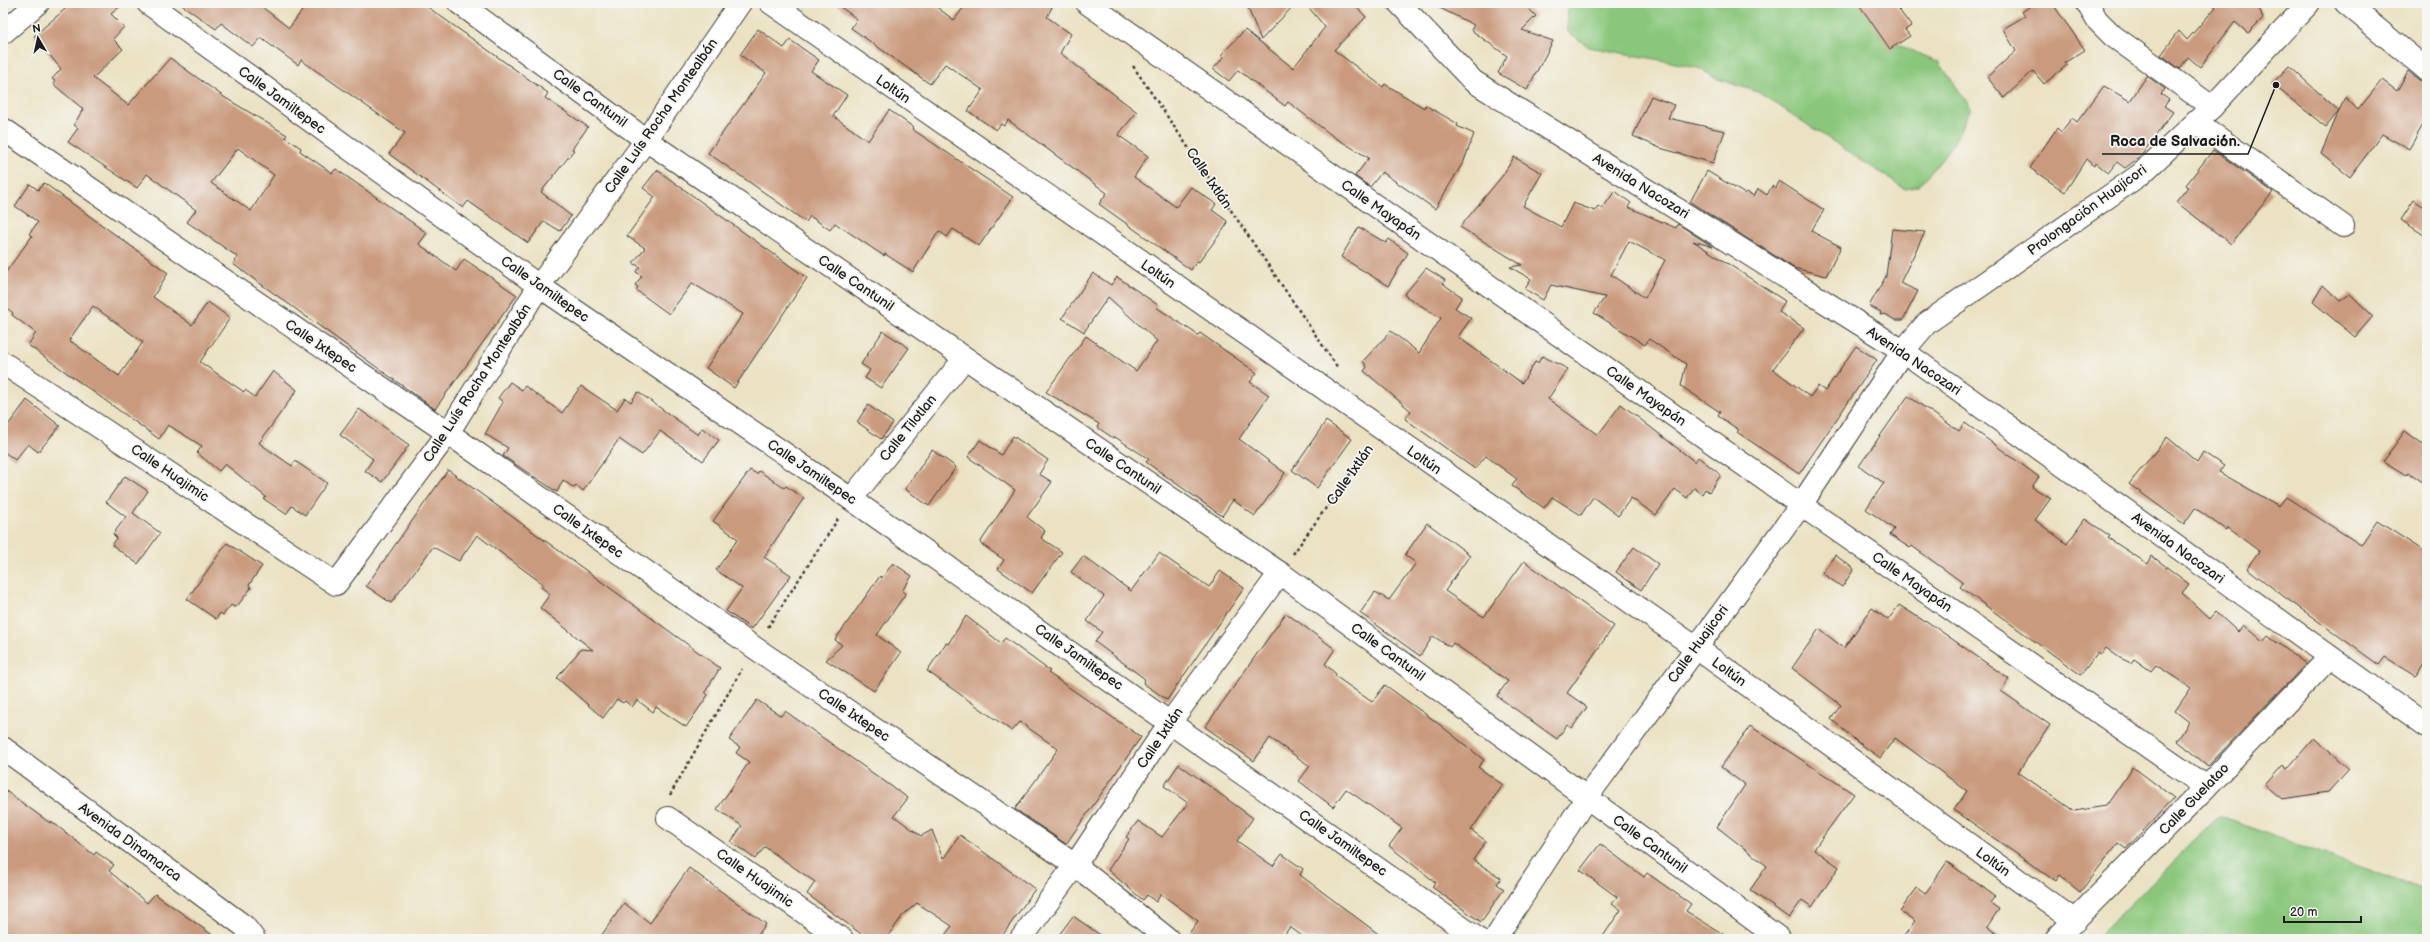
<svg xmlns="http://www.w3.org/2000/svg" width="2430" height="942" font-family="'Balsamiq Sans',sans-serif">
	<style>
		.green { fill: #8ac77c; stroke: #53724c }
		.building { fill: #c99a7d; fill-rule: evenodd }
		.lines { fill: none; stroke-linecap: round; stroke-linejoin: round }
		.minor-casing { stroke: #3b3a35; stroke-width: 24 }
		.tertiary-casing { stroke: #3b3a35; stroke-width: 24 }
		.path { stroke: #3b3a35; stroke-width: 2.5; stroke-dasharray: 3 3; stroke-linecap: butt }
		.minor { stroke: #fff; stroke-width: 22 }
		.tertiary { stroke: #fff; stroke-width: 22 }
		.labels { text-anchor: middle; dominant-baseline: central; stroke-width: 3.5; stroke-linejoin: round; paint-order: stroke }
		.street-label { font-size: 14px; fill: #1c1c1c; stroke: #f6f6f2 }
		.leader { fill: none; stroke: #1c1c1c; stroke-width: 1.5 }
		.callout-dot { fill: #1c1c1c; stroke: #f6f6f2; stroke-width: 1.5 }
		.callout-label { font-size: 15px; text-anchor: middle; font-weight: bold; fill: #1c1c1c; stroke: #f6f6f2; stroke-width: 3.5; stroke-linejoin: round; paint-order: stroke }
	</style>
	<rect width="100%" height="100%" fill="#f6f6f2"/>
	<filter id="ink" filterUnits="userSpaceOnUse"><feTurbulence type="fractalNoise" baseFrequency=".025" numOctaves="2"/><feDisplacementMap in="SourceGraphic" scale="8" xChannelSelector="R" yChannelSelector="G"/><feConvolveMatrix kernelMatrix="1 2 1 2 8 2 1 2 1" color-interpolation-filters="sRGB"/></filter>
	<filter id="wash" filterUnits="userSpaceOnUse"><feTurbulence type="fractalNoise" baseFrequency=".012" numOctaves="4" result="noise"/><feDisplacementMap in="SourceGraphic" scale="16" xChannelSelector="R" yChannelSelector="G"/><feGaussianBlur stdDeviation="0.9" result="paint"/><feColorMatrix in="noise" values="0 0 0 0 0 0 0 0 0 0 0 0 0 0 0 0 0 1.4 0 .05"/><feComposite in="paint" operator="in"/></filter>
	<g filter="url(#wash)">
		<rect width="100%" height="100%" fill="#ebe2c3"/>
		<g class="green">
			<path d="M1573,3H1862L1882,38L1939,62L1971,108L1952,146L1919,186L1905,189L1758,92L1718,79L1698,68L1671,62L1589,47L1568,32L1566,13Z"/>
			<path d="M2218,816L2427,891V939H2096Z"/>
		</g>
		<g id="blocks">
			<g class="building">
				<path d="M72,3H124L111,14L124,27L113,39L123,49L93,78L128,105L170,58L224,97L287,135L285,137L301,148L300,151L332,173L336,169L427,233L419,244L456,271L464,259L517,295L435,409L233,264L238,257L187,222L196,210L147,174L137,188L68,142L78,128L74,125L83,109L53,84L55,81L52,79L61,69L34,36ZM238,148L274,175L251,211L211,183Z"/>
				<path d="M179,3H257L289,28L308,3H422L548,93L545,98L588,127L572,149L574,150L541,192L571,216L560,231L544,221L528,243L468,201L463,208L389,154L405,133L301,60L298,65L261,38L253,47L221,23L216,29Z"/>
				<path d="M835,3H931L954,20L967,3H1054L1047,17L1071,34L1060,53L1137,112L1118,135L1148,156L1134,177L1176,207L1191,187L1216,204L1212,210L1227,221L1226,226L1199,262L1197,261L1191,270L1099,204L1107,193L1008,120L1004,126L1001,124L996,130L968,111L983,90L945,64L930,84L851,28L857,19Z"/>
				<path d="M1246,3H1296L1261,40Z"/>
				<path d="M1305,3H1353L1366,17L1334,50L1383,87L1385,84L1424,108L1425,105L1458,124L1457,126L1474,134L1464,161L1435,209L1382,172L1370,187L1355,176L1369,158L1334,137L1288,102L1285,106L1238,70L1229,81L1213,69L1224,57L1221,55L1245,30L1293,68L1325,27Z"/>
				<path d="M1430,3H1523L1536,16L1522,30L1553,41L1527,90L1498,73L1507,56L1471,30L1474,25Z"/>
				<path d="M1858,3H1894L1911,26L1905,30L1910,36L1890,49Z"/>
				<path d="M2035,3H2052L2085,50L2064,63L2067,65L2044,84L2033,71L2004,98L1987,77L2016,51L2003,29L2025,16L2022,12Z"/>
				<path d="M2211,3H2257L2263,18L2248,33L2235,22L2200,67L2188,57L2180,69L2161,55L2179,31L2187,40L2216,7Z"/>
				<path d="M758,29L784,48L790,40L819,60L811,71L847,95L833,116L868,141L889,110L913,127L912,129L1013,197L979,246L953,229L947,237L939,231L913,272L885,254L884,256L835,223L830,230L810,216L806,222L708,153L766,73L740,55Z"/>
				<path d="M2289,66L2339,111L2326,127L2272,84Z"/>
				<path d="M2408,71L2419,80L2427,82V118L2409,149L2382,134L2350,177L2321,154L2345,97L2358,110L2382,80L2397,91Z"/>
				<path d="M2147,76L2165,89L2161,94L2169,100L2164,106L2173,112L2140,157L2125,168L2117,162L2108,173L2096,163L2094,166L2086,159L2065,192L2030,168L2057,128L2061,132L2072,118L2077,122L2104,86L2130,101Z"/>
				<path d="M1651,96L1674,105L1668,118L1725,131L1713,163L1660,148L1633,136Z"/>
				<path d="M2213,150L2273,192L2231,244L2176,202L2188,187L2186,185Z"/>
				<path d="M1514,157L1542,173L1523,206L1561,227L1573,203L1595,211L1598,206L1602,209L1615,191L1631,203L1628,207L1676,228L1678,224L1713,247L1693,241L1785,301L1779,312L1804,328L1773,369L1810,397L1818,386L1825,391L1856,346L1877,360L1799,474L1737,432L1739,430L1718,416L1720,412L1681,386L1686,364L1649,339L1645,345L1594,313L1605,297L1551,285L1543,300L1525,289L1531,279L1510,267L1522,265L1460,227L1503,175ZM1629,241L1665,260L1645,298L1611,275Z"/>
				<path d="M657,170L807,278L734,388L706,368L743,314L692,283L669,314L636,290L638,287L635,285L642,276L636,272L640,267L633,263L645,248L627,236L655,197L643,188Z"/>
				<path d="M1707,171L1745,194L1747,192L1754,196L1758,189L1767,195L1772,186L1776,189L1779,181L1824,210L1811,231L1841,247L1826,276L1794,268L1690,202Z"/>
				<path d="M44,183L168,273L153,297L192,325L208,302L230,318L200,362L244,392L245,390L255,397L273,371L297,390L259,443L292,466L295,461L327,483L305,515L292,506L286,514L264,499L266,497L225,464L219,471L197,453L202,446L168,425L159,439L28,345L36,333L12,315L13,313L3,305V276L32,236L29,234L38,222L15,206L30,184L38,190ZM93,306L143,342L119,376L69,340Z"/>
				<path d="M2414,200L2427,209V237L2401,220Z"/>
				<path d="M1359,227L1386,243L1389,239L1408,253L1388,286L1341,257Z"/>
				<path d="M1892,229L1925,232L1900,283L1918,291L1903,320H1895L1885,314L1880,315L1881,312L1869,306L1886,276Z"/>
				<path d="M1426,268L1445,280L1443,283L1446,286L1462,297L1455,308L1471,318L1458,337L1522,383L1535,362L1538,363L1542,356L1568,369L1548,399L1598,435L1621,404L1695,462L1698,457L1721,475L1709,492L1705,489L1702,494L1694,488L1687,498L1675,489L1656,515L1631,498L1618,516L1593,497L1581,515L1552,497L1544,508L1512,486L1517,479L1486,456L1475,469L1405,419L1411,411L1364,371L1367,367L1363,361L1391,331L1419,353L1441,318L1404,295Z"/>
				<path d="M1093,273L1111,285L1117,277L1158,305L1156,307L1198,335L1200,333L1257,373L1250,382L1269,395L1239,439L1285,473L1255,516L1233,500L1222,516L1146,462L1149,459L1115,437L1113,438L1097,427L1099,424L1046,392L1086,336L1136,371L1157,341L1108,297L1084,332L1062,318Z"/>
				<path d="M2323,285L2340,301L2350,294L2373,316L2355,337L2313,302Z"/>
				<path d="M883,331L909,348L881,388L865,378L870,370L861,364Z"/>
				<path d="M510,382L522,390L525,386L562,413L581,386L617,410L625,398L631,402L638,392L698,435L702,428L719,440L703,461L660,431L642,455L619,439L583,491L576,485L574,488L563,480L557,492L503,456L508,448L485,434L503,402L498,398Z"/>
				<path d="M1908,396L1959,431L1965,423L2039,477L2032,487L2051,498L2035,520L2067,544L2085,519L2110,536L2108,538L2148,564L2152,556L2189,584L2182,593L2210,619L2216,612L2238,632L2243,625L2263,642L2268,636L2306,664L2208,766L2177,741L2189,722L2175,711L2191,688L2156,665L2151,671L2134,659L2131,663L2120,658L2106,648L2101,654L2098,652L2081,675L1960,587L1963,583L1912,546L1910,548L1890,535L1894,529L1866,509L1884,483L1859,466Z"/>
				<path d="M27,400L60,426L38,452L28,444L15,460L3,451V432Z"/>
				<path d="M868,405L893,423L881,439L857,422Z"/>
				<path d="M359,409L409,445L382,482L365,471L373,459L340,435Z"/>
				<path d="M1326,421L1352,439L1317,488L1292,470Z"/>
				<path d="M2405,431L2427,447V485L2408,472L2406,475L2383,461Z"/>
				<path d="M1013,436L1048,460L1039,474L1052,482L1027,517L1045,531L1041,538L1062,552L1032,593L998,569L1004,560L980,543L1015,490L968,457L980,440L1001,455Z"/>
				<path d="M2167,437L2197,462L2203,452L2224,466L2219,472L2279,506L2286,497L2361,545L2377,521L2427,553V660L2419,673L2416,676L2385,657L2379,665L2283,596L2247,568L2259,551L2227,527L2226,530L2195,508L2184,524L2129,484Z"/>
				<path d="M932,450L956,467L929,506L905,489Z"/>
				<path d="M448,470L720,668L705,692L708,695L686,727L656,707L653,712L637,700L632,707L625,701L623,703L617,699L603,718L557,678L581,649L593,650L540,608L550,594L541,587L543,584L477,535L459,561L433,547L391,603L366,586Z"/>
				<path d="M750,470L757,474L759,471L784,488L786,486L804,498L764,557L791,575L752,629L726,611L742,588L716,570L738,539L713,521Z"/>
				<path d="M125,476L148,491L133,513L160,533L138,564L112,545L117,538L113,534L126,517L106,502Z"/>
				<path d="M1427,523L1470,555L1445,591L1484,617L1524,561L1614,626L1567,693L1587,707L1572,728L1567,725L1557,739L1497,696L1508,681L1453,643L1450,647L1433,636L1420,656L1360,613L1375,592L1389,600L1416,563L1405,555Z"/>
				<path d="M227,543L262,566L249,585L251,588L238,605L234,607L231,605L223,615L220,613L216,619L187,599Z"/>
				<path d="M1634,547L1658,564L1641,590L1616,572Z"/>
				<path d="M1159,553L1209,587L1220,571L1244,588L1167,700L1143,683L1145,679L1095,642L1102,632L1087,621L1104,596L1071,572L1083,556L1131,591Z"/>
				<path d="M1835,555L1854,569L1842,587L1822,573Z"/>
				<path d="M893,563L912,576L902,591L906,593L877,635L901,653L874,691L826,660L842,645L835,640L880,576L882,578Z"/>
				<path d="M1899,605L1924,621L1925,620L2009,679L2001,691L2050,725L2018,772L2074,811L2106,806L2133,767L2174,798L2126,849L2118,843L2080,892L2059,875L2055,881L1954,810L1967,791L1895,738L1880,758L1854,739L1831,719L1841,705L1792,668L1819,629L1844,648L1872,608L1888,620Z"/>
				<path d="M1286,613L1335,649L1325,664L1336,674L1335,676L1372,702L1385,685L1435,721L1484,760L1478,767L1503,785L1471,830L1486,841L1473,860L1501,878L1497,884L1504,889L1481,922L1432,887L1435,882L1389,846L1402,828L1346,789L1333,807L1299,781L1310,766L1270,738L1254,761L1205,727Z"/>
				<path d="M966,616L1001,643L1005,638L1050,671L1048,673L1141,737L1066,844L1015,809L1058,749L1020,722L1012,731L927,671L946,643L948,644Z"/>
				<path d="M757,700L781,716L785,711L908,798L894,816L921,836L932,830L943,859L960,835L1035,889L1000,939H942L952,926L917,903L903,915L886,939H868L807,894L815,882L765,847L755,859L731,842L742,826L717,809L749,762L736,753L740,747L729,740Z"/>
				<path d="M1750,726L1854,794L1814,849L1839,867L1812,907L1802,900L1789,918L1750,890L1767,866L1717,827L1745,785L1721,767Z"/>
				<path d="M2314,738L2349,769L2328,792L2282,799L2265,785L2283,765L2287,769Z"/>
				<path d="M1179,764L1253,818L1237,841L1273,866L1282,854L1303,869L1300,875L1385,939H1306L1290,927L1281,939H1185L1198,921L1161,894L1156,902L1147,895L1143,900L1108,870L1129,839L1126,837L1138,821L1162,837L1188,803L1164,786Z"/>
				<path d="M3,789L50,823L51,821L94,855L96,852L114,865L109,871L147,903L155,894L218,939H3Z"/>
				<path d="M1600,844L1644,877L1647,873L1691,904L1686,911L1731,939H1601L1621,910L1612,903L1617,897L1580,870Z"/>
				<path d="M1947,862L1995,896L1990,903L1999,909L1987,927L2004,939H1902L1915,921L1900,911L1917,888L1925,894Z"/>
				<path d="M689,868L766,924L755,939H599L624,903L650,923Z"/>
				<path d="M1073,916L1106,939H1056Z"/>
			</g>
		</g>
	</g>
	<g filter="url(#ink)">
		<use href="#blocks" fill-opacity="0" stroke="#3b3a35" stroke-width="1"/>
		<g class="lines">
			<defs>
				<g id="minor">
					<path d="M148,3L539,286L851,499L1478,939"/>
					<path d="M459,3L646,140L1280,573L1780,939"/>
					<path d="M771,3L1695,647L2075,921"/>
					<path d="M1399,3L1473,81L1903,351L1927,323L2141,174L2212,107L2309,3"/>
					<path d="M2087,3L2097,20L2113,36L2212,107"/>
					<path d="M2346,3L2427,70"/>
					<path d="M3,33L38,3"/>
					<path d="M2196,122L2343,226"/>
					<path d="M3,129L448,433L755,648L1075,865L1168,939"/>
					<path d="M3,363L336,584L448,433L539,286L646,140L740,3"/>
					<path d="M851,499L965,358"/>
					<path d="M1801,505L2206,787"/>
					<path d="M3,748L244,926L254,939"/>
					<path d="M668,818L842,939"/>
					<path d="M1021,939L1075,865L1171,721L1280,573"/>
					<path d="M2056,939L2206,787L2330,657"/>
				</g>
				<g id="tertiary">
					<path d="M1087,3L1801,505"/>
					<path d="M1495,939L1587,797L1801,505L1903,351L2427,726"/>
				</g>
			</defs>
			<use href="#minor" class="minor-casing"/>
			<use href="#tertiary" class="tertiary-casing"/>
			<g class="path">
				<path d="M1133,66L1338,368"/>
				<path d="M1293,554L1368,449"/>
				<path d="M768,627L838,519"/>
				<path d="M670,795L742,669"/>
			</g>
			<use href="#minor" class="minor"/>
			<use href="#tertiary" class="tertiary"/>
		</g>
	</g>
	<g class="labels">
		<g class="street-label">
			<text transform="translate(893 89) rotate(35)">Loltún</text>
			<text transform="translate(590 98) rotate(36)">Calle Cantunil</text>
			<text transform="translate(282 100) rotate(36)">Calle Jamiltepec</text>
			<text transform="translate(661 116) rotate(-55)">Calle Luís Rocha Montealbán</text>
			<text transform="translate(1209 178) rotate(56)">Calle Ixtlán</text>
			<text transform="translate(1641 186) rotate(32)">Avenida Nacozari</text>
			<text transform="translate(1381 210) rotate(35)">Calle Mayapán</text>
			<text transform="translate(2087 210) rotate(-36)">Prolongación Huajicori</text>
			<text transform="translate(1158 274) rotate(35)">Loltún</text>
			<text transform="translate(856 283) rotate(34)">Calle Cantunil</text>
			<text transform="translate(545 289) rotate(35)">Calle Jamiltepec</text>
			<text transform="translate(321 346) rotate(34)">Calle Ixtepec</text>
			<text transform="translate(1914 361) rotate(34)">Avenida Nacozari</text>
			<text transform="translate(477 383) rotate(-57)">Calle Luís Rocha Montealbán</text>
			<text transform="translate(1646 396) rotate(35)">Calle Mayapán</text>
			<text transform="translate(908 428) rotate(-51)">Calle Tilotlan</text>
			<text transform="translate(1424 460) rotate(35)">Loltún</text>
			<text transform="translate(1123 466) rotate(34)">Calle Cantunil</text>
			<text transform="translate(812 472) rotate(34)">Calle Jamiltepec</text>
			<text transform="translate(170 473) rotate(34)">Calle Huajimic</text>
			<text transform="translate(1350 475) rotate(-55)">Calle Ixtlán</text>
			<text transform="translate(588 531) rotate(35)">Calle Ixtepec</text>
			<text transform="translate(2178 548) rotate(36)">Avenida Nacozari</text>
			<text transform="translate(1912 582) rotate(35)">Calle Mayapán</text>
			<text transform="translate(1698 644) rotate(-54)">Calle Huajicori</text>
			<text transform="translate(1388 652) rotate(36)">Calle Cantunil</text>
			<text transform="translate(1079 657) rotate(35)">Calle Jamiltepec</text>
			<text transform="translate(1729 672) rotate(36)">Loltún</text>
			<text transform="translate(854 715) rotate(34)">Calle Ixtepec</text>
			<text transform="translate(1160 738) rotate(-56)">Calle Ixtlán</text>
			<text transform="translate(2194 799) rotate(-46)">Calle Guelatao</text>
			<text transform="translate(130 842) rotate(36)">Avenida Dinamarca</text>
			<text transform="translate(1343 843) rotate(35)">Calle Jamiltepec</text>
			<text transform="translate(1650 844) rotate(36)">Calle Cantunil</text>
			<text transform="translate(1993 862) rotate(36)">Loltún</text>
			<text transform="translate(755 878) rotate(35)">Calle Huajimic</text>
		</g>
	</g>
	<path class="leader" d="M2276 85L2248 154H2102"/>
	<circle class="callout-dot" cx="2276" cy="85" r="4"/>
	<g class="callout-label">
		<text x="2175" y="146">Roca de Salvación.</text>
	</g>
	<rect width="2430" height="942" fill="none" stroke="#f6f6f2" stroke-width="16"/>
	<g transform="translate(38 38) rotate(351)" stroke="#f6f6f2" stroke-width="3" paint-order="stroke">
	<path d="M0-3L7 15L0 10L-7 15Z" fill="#1c1c1c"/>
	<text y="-6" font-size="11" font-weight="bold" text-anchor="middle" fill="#1c1c1c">N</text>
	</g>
	<path d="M2284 916v6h77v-6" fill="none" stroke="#1c1c1c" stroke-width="2"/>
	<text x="2290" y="916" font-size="12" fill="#1c1c1c" stroke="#f6f6f2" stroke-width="3" paint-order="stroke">20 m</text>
</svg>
